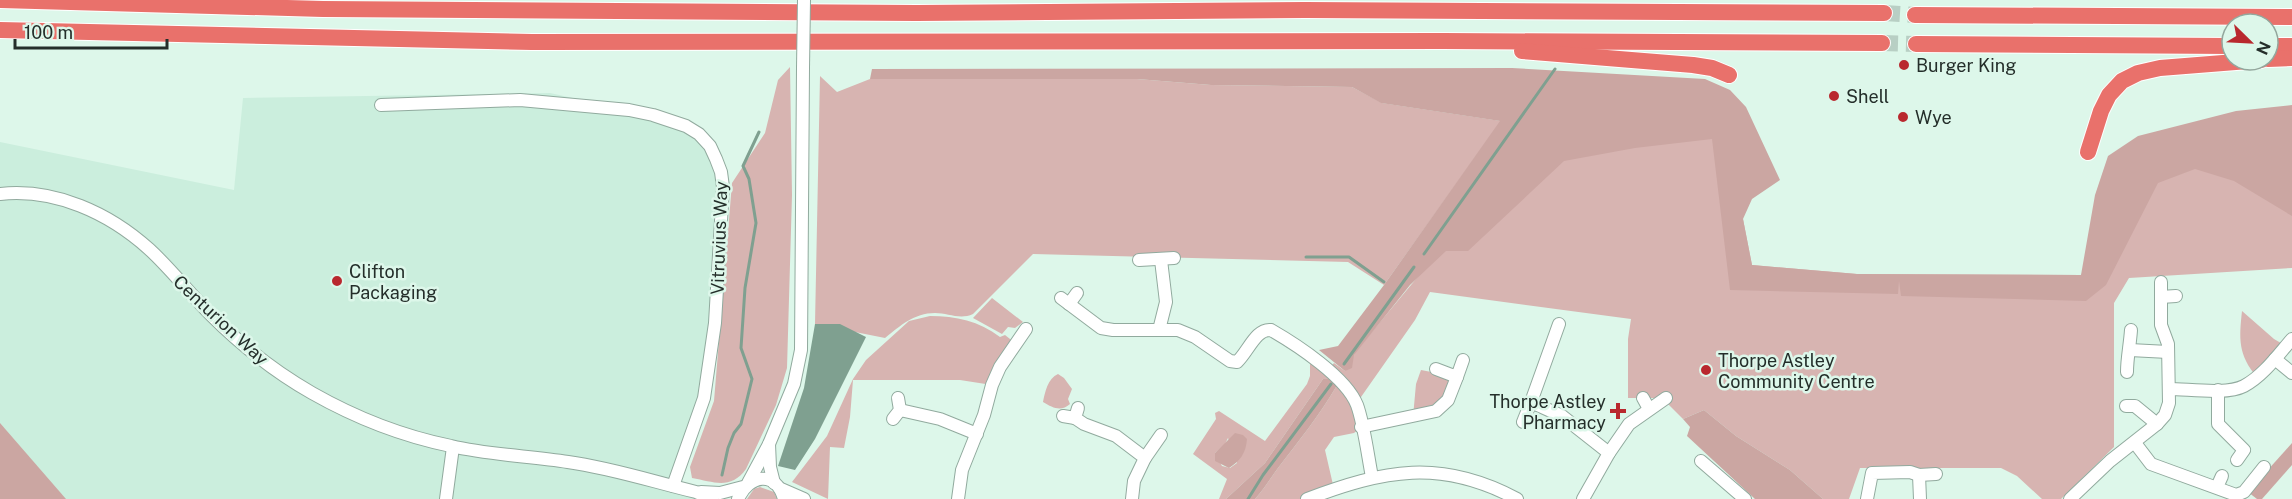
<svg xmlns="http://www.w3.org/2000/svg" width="2292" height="499" font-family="'Public Sans',sans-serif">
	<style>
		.built { fill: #cbeedd }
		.green { fill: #d7b4b1; fill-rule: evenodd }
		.forest { fill: #cba6a2 }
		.water { fill: #7fa090 }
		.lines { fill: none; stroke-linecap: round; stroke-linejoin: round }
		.stream { stroke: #7fa090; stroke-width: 3 }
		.highway-tunnel { stroke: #b8cfc4; stroke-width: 16; stroke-dasharray: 16 8; stroke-linecap: butt }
		.minor-casing { stroke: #91aa9e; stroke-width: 14 }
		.highway-casing { stroke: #fff; stroke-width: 18 }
		.minor { stroke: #fff; stroke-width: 12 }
		.highway { stroke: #e9716b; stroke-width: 16 }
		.minor-bridge-casing { stroke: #91aa9e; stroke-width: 14; stroke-linecap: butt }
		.minor-bridge { stroke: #fff; stroke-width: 12 }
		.poi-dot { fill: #b9282e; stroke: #ddf7ea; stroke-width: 2 }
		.labels { text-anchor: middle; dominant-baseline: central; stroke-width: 5; stroke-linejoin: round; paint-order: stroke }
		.poi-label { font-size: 18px; fill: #242e2a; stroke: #ddf7ea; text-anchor: start }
		.street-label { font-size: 18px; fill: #242e2a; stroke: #ddf7ea }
	</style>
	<rect width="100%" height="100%" fill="#ddf7ea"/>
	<path class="built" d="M550,93L640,113L686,126L711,149L723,185L702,405L673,486L699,499H58L0,430V142L234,190L243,98Z"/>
	<g class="green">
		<path d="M790,67L792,195L787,368L776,405L746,469C731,490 714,482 692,478L690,467L714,401L732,183L765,133L778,80Z"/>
		<path d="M820,76L837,92L870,79H1137L1211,85L1352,87L1382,103L1501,121L1384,285L1348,262L1033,254L973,314C960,320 948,313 935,313C914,313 900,326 885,338L815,324Z"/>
		<path d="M1714,119L1743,219L1752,265L1857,274L2081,275L2113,221L2142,158L2292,174V268L2129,278L2114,303V447L2061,499H2042L2017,476L2001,468H1860L1849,499H1823L1790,470L1736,436L1704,410L1683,419L1662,398H1628V339L1631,319L1430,292L1415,320L1361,397L1357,405L1361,427L1354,433L1334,437L1325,450L1334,489L1307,499H1255C1264,489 1270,479 1278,468C1298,442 1319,416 1336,387L1323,379L1265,463L1226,499H1219L1227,479L1193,454L1216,419L1215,413L1219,411L1265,441L1307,384L1310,376V357L1328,370L1334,363L1345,371L1356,351L1426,267L1546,128ZM1228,438L1237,463L1230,468L1222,466L1215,453L1225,444Z"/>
		<path d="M992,298L1023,322L1015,328L1008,327L1002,334L973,318Z"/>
		<path d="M2242,311L2274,339L2286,346L2257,377C2238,355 2239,339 2242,311Z"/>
		<path d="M930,316C956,316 979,321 1000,337L1005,335L1015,343L992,385L960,380H853L850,417L844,448L830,447L828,499L792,482L827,436L853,379L866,360L909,321Z"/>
		<path d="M1421,370L1457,377L1448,400L1413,417L1416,384Z"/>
		<path d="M1058,374L1064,378L1072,389L1068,399L1070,404C1061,412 1053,408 1043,402C1045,392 1048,378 1058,374Z"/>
		<path d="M760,487L774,492L777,499H747L754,489Z"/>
	</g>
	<g class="forest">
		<path d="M1512,68L1705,79L1730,90L1746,107L1780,180L1752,199L1743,219L1752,265L1857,274L2081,275L2095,195L2108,156L2138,136L2236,111L2292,105V216L2234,181L2195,169L2158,183L2106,285L2086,301L1901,296L1899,281L1898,294L1730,290L1712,139L1635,148L1564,161L1468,251H1446L1410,285L1354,355L1352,368L1345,371L1319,350L1338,346L1384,285L1500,121L1381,103L1352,87L1211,85L1137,79H870L872,69Z"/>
		<path d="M1323,379H1331L1336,384V387C1319,416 1298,442 1278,468C1270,479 1264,489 1255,499H1226L1265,463Z"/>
		<path d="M1704,410L1736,436L1790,470L1823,499H1755L1687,436L1690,427L1683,419Z"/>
		<path d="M0,423L66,499H0Z"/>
		<path d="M1235,433L1243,435L1247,439C1246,453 1240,461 1229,468L1215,461V453Z"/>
		<path d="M2292,443V465L2262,499H2257L2248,492Z"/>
	</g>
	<path class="water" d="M815,324H840L866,337L815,439L795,470L778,466L804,388Z"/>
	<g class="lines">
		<g class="stream">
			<path d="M1424,254L1555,69"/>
			<path d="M1306,257H1349L1384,282"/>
			<path d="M1344,364L1414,267"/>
			<path d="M722,475L728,448L734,433L741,424L752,379L741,348L745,288L756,223L749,179L743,166L759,132"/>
			<path d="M1248,499L1263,475L1331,384"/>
		</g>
		<g class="highway-tunnel">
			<path d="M1884,13L1915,15"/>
			<path d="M1882,43L1916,44"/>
		</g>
		<defs>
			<g id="minor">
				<path d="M381,105L520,100L629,110L653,115L686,126L699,134L710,146L716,159L721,172L723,187L715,323L704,398L673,486"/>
				<path d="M0,194C55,188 109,213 149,249C171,269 190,294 211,315C241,345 275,372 312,393C356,418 402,436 451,446C489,455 530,456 568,462C612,468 654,482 696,492L712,499"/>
				<path d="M1139,260L1174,258"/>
				<path d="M2161,297L2176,296"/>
				<path d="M1061,298L1101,328L1113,330H1178L1195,337L1230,361L1237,362C1248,352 1256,328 1271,330C1297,345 1346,377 1357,405C1364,424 1368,457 1372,477"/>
				<path d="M1069,304L1077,293"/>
				<path d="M1559,324L1531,402L1562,416L1609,453"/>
				<path d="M1159,330L1166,302L1161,260"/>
				<path d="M2130,350L2168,352"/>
				<path d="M2275,359L2292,373"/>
				<path d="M1436,369L1457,377L1463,360"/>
				<path d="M2127,372C2127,358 2130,345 2131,330"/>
				<path d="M2169,389C2189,389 2227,395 2244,386C2263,376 2278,355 2292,339"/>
				<path d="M2218,390V424L2244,450L2237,460"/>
				<path d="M1643,398L1649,409"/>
				<path d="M2126,406H2135L2157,424"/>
				<path d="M900,410L940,419L977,434"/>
				<path d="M1063,416L1075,418L1078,408"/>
				<path d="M1075,418L1084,424L1116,436L1145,458L1134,481L1132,499"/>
				<path d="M893,419L900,410L898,398"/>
				<path d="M1523,422L1531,402"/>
				<path d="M1361,427L1436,411L1448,400L1457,377"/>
				<path d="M2135,443L2151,464L2236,495L2244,492L2264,467"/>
				<path d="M769,444L770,467L774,483"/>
				<path d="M1145,458L1161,435"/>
				<path d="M1701,461L1745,499"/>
				<path d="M1919,475L1920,499"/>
				<path d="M748,483L769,444L794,384L801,350L803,68"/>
				<path d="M2217,487L2222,476"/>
				<path d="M781,489L804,499"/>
				<path d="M701,492L720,493L743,487"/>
				<path d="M446,499L453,447"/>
				<path d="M738,499C749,474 776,470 784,499"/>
				<path d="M958,499L962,470L984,415L992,385L1000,367L1026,329"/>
				<path d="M1307,499C1384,470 1440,458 1517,499"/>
				<path d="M1583,499L1609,453L1629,424L1666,398"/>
				<path d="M1867,499L1872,473L1910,472L1919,475L1936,474"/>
				<path d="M2070,499L2110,461L2157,424L2165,415L2169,403L2168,344L2161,325V282"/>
			</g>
			<g id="highway">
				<path d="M0,0L323,9L916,13L1305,10L1884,13"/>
				<path d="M1915,15L2292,17"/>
				<path d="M0,30L532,42L1443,41L1882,43"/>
				<path d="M1916,44L2232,46"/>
				<path d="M2268,46H2292"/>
				<path d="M1522,51L1693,65L1712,68L1729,75"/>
				<path d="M2268,59L2292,58"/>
				<path d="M2088,152L2101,111L2109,95L2122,81L2138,73L2160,68L2261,60"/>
			</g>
		</defs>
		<use href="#minor" class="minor-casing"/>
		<use href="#highway" class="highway-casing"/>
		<use href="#minor" class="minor"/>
		<use href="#highway" class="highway"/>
		<defs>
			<path id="minor-bridge" d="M803,68L804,0"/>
		</defs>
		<use href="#minor-bridge" class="minor-bridge-casing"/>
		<use href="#minor-bridge" class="minor-bridge"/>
	</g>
	<g class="poi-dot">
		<circle cx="1904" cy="65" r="6"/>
		<circle cx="1834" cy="96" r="6"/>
		<circle cx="1903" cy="117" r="6"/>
		<circle cx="337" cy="281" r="6"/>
		<circle cx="1706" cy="370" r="6"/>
		<path d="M1615 402h6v6h6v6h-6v6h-6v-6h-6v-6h6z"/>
	</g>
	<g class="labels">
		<g class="poi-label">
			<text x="1916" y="65">Burger King</text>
			<text x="1846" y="96">Shell</text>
			<text x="1915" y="117">Wye</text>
			<text x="349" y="271">Clifton<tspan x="349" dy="21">Packaging</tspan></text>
			<text x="1718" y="360">Thorpe Astley<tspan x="1718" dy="21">Community Centre</tspan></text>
			<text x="1606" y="401" text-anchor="end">Thorpe Astley<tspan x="1606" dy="21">Pharmacy</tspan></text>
		</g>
		<g class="street-label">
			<text transform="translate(719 238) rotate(-88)">Vitruvius Way</text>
			<text transform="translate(221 320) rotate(43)">Centurion Way</text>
		</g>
	</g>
	<g transform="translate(2250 42) rotate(114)"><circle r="28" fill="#ddf7ea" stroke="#93a79d" stroke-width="1.5"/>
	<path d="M0-4.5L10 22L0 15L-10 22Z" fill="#b9282e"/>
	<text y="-9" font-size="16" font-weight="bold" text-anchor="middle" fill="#242e2a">N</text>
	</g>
	<path d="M15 39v9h152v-9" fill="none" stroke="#242e2a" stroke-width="3"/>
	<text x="24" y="39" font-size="18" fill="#242e2a" stroke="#ddf7ea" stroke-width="4.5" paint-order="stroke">100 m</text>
</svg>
